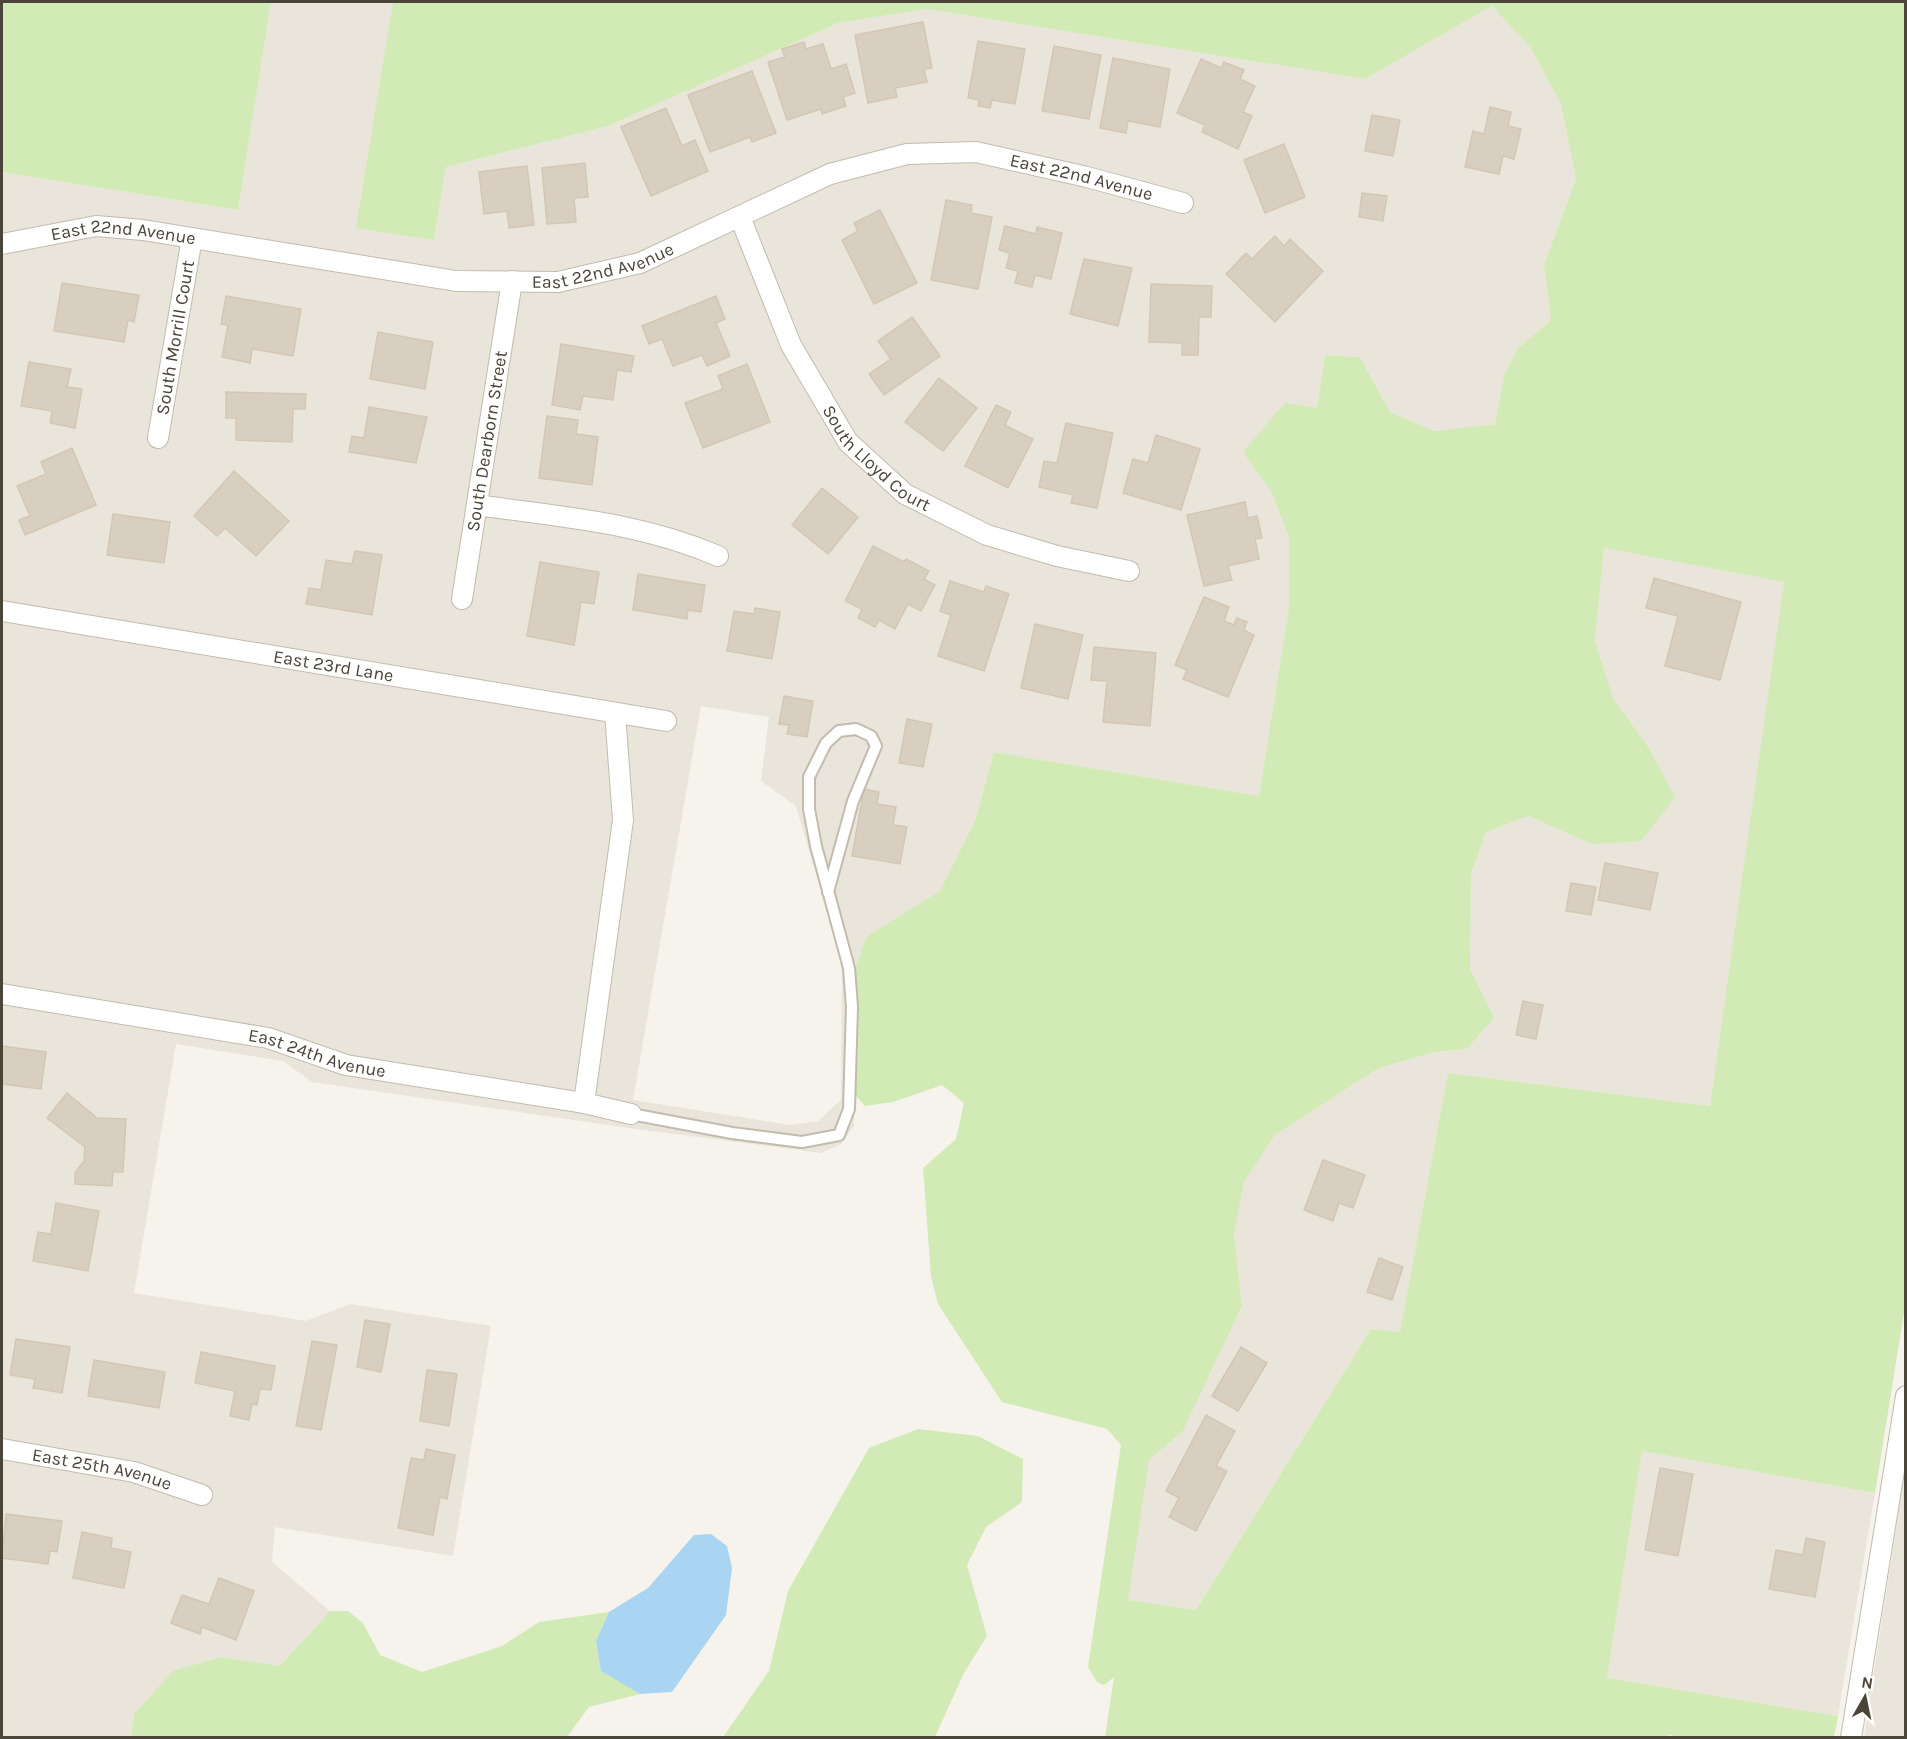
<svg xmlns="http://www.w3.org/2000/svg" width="1907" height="1739" font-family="Karla,sans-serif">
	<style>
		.residential { fill: #eae5da; fill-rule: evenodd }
		.green { fill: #d2eab5; fill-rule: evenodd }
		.water { fill: #a9d4f2 }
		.building { fill: #d8cfc1; stroke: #d3c7b4; stroke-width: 1.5 }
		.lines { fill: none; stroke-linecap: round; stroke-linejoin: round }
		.lane-casing { stroke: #c2bbae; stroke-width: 14 }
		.street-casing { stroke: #c2bbae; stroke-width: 22 }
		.lane { stroke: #fff; stroke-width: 10 }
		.street { stroke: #fff; stroke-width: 20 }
		.labels { text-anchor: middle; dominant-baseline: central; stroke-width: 4.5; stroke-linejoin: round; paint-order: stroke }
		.street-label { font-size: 18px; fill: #4b4439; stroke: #fff }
	</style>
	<rect width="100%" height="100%" fill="#f6f3ec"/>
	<g class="residential">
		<path d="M271,2H393L370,147L434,240L446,167L608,126L838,23L927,9L1365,79L1492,6L1530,47L1561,104L1576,179L1544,265L1551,320L1518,348L1504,375L1495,424L1434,431L1390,412L1360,357L1325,355L1317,408L1243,451L1271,491L1289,538V607L1259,796L994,752L975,821L940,892L866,937L856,966L854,1126L841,1144L821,1153L628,1128L312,1082L283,1061L176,1044L134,1293L306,1321L350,1304L491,1326L453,1556L275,1527L272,1562L330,1611L280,1666L221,1657L135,1713L130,1737L2,1738V172L238,210ZM701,706L769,717L761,781L796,806L842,964L841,1100L818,1121L790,1125L633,1100Z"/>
		<path d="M1604,548L1785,582L1710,1106L1448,1073L1400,1333L1371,1329L1196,1610L1127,1600L1149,1460L1183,1431L1242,1306L1234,1234L1244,1181L1275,1135L1379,1068L1435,1052L1467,1049L1494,1018L1470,969L1471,873L1486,832L1529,816L1591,844L1675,797L1649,748L1613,698L1595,641Z"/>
		<path d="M1642,1451L1875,1493L1838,1716L1607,1678Z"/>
		<path d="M1905,1471V1737H1864Z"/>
	</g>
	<g class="green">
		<path d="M2,2H271L238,210L2,172Z"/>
		<path d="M393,2H1905L1906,1300L1875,1493L1642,1451L1607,1678L1838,1716L1834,1737L1683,1738L1670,1735L1666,1738L1105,1737L1114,1677L1104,1685L1097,1682L1088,1667L1121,1445L1107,1429L1002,1402L938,1304L931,1277L923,1168L956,1139L964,1103L942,1085L893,1102L865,1106L856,1096V966L866,937L940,891L975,821L994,752L1259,796L1289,607V538L1271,491L1243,452L1285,403L1317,408L1325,355L1360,357L1390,412L1434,431L1495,424L1504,375L1518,348L1551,320L1544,265L1576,179L1561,104L1530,47L1492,6L1365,79L927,9L838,23L608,126L446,167L434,240L356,228ZM1604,548L1784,582L1710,1106L1448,1073L1400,1332L1371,1329L1196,1610L1128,1600L1149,1460L1183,1431L1242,1306L1234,1234L1244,1182L1275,1135L1379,1068L1435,1052L1467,1049L1494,1018L1470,969L1471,873L1486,832L1529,816L1591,844L1641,841L1675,797L1649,748L1613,698L1595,641Z"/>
		<path d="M918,1429L978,1436L1023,1459L1022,1502L986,1527L967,1565L987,1636L964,1673L935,1737H723L769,1671L788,1591L869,1448Z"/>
		<path d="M330,1611H348L363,1623L380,1655L422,1672L502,1646L539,1622L609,1612L596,1641L601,1670L640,1694L589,1707L567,1737L130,1738L135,1713L173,1671L221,1657L280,1666Z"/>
	</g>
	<path class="water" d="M711,1534L727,1546L732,1568L726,1615L672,1692L640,1694L601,1671L596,1641L609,1612L648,1588L694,1535Z"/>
	<g class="building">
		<path d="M923,22L932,68L924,69L927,82L895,88L897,97L868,103L855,35Z"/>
		<path d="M978,41L1025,49L1015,104L992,100L990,108L978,106L979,100L968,98Z"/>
		<path d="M804,42L806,49L823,44L831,69L846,64L855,93L843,97L846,106L822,114L821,109L787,120L768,62L785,57L782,49Z"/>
		<path d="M1054,46L1101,55L1089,119L1042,111Z"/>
		<path d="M1113,58L1170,69L1160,127L1128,121L1126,133L1100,128Z"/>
		<path d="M1201,59L1221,68L1224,62L1244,70L1240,79L1255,86L1243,112L1252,116L1238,149L1202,132L1205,125L1177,113Z"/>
		<path d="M752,71L776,133L752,142L750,137L710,152L688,95Z"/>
		<path d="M1490,107L1511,112L1508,126L1521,129L1514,159L1503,156L1499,174L1465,167L1473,131L1484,134Z"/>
		<path d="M666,108L682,146L695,140L708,171L651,196L621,127Z"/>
		<path d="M1372,115L1400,120L1393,156L1365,151Z"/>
		<path d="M1284,144L1305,197L1265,213L1244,160Z"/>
		<path d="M585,163L588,197L574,198L576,222L547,224L542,168Z"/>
		<path d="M527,166L534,225L509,228L507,211L484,214L479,172Z"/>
		<path d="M1362,193L1387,196L1383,221L1359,217Z"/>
		<path d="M946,200L972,205L971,213L992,217L978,289L931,280Z"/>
		<path d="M880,210L917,283L874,304L842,240L858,231L854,223Z"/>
		<path d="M1005,226L1036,234L1037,227L1062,233L1051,279L1035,275L1032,287L1015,283L1018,271L1006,268L1010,253L999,250Z"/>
		<path d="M1275,236L1284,246L1290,239L1323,271L1275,322L1226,274L1246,253L1252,259Z"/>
		<path d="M1084,259L1132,268L1118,326L1070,314Z"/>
		<path d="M62,283L139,295L134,322L128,320L124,342L54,331Z"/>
		<path d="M1151,284L1212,286L1211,317H1199L1198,355H1182V343L1149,342Z"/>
		<path d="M226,296L301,309L293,356L252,349L250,363L222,357L228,325L221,324Z"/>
		<path d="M716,296L725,319L716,323L730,356L707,366L702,355L673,366L662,339L649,344L642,326Z"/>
		<path d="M912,317L940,356L884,395L869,374L891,359L878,341Z"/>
		<path d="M378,332L433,342L425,389L370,379Z"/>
		<path d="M561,344L634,356L631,372L617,370L613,400L583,396L580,410L552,405Z"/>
		<path d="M29,362L71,369L67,387L82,389L75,428L50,423L52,411L21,406Z"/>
		<path d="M747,364L770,422L703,448L685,403L723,389L718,376Z"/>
		<path d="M939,378L977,408L943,451L905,422Z"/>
		<path d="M226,392L306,394L305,409H293L292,442L236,440V418H226Z"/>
		<path d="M996,405L1011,412L1005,425L1033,439L1008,488L965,466Z"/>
		<path d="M369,407L427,417L416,463L349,452L352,436L364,438Z"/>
		<path d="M547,416L578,420L576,434L598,437L592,485L539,478Z"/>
		<path d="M1066,423L1113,433L1097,508L1071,503L1073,495L1039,487L1044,461L1057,463Z"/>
		<path d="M1156,435L1200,449L1181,510L1123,493L1133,459L1148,463Z"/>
		<path d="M72,448L96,505L25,535L19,520L30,516L17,486L46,474L41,462Z"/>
		<path d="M234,471L289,521L256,556L225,528L217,536L194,516Z"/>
		<path d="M822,488L858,517L828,554L792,525Z"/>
		<path d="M1245,502L1248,518L1257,516L1262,538L1255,539L1259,559L1228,566L1232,580L1204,586L1187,515Z"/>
		<path d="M113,514L170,522L164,563L107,555Z"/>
		<path d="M873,546L904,562L906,559L929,571L924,579L935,585L921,611L908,604L895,629L879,620L875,627L858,618L862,609L845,601Z"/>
		<path d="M355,551L382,555L372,615L306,604L309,588L321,590L326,560L352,564Z"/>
		<path d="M540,562L599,572L594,604L581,602L574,645L527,636Z"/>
		<path d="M638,574L705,585L701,612L688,610L687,619L633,610Z"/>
		<path d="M1654,578L1741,602L1720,680L1665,666L1678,616L1646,608Z"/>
		<path d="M950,581L984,592L986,586L1009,594L984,671L938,656L951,615L940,611Z"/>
		<path d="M1204,597L1229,607L1224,621L1234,625L1237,618L1247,622L1244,630L1254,635L1228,697L1183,679L1187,670L1175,665Z"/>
		<path d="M755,608L780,612L772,659L727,651L734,611L754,614Z"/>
		<path d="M1035,624L1083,635L1068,699L1021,688Z"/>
		<path d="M1094,647L1156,653L1150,726L1103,722L1107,681L1091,680Z"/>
		<path d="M784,696L813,701L807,737L787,734L789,725L779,724Z"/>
		<path d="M907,719L932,724L923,767L899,763Z"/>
		<path d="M864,789L879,792L877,804L896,807L893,825L907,827L900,864L852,856Z"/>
		<path d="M1605,863L1658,873L1650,910L1598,900Z"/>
		<path d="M1571,883L1596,887L1591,915L1566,911Z"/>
		<path d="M1523,1001L1543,1005L1536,1039L1516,1035Z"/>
		<path d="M2,1046L46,1052L41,1089L2,1084Z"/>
		<path d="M67,1093L97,1118L126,1119L123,1172H113L112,1186L75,1184V1173L84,1161L85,1147L47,1118Z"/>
		<path d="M1323,1160L1365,1175L1353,1208L1339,1203L1333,1221L1304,1210Z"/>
		<path d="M56,1203L99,1211L88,1271L33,1261L38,1232L51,1234Z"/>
		<path d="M1379,1258L1403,1267L1392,1300L1367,1292Z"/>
		<path d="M365,1320L390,1324L381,1372L357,1367Z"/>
		<path d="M16,1339L70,1347L62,1393L33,1388L35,1379L10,1375Z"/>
		<path d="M312,1341L337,1345L321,1430L296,1426Z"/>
		<path d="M1241,1347L1267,1363L1238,1411L1212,1396Z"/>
		<path d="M201,1352L275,1366L271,1390L260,1389L257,1405L252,1404L249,1420L230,1416L235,1391L195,1383Z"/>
		<path d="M94,1360L165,1372L159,1408L88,1396Z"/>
		<path d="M427,1370L457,1374L449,1426L420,1421Z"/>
		<path d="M1206,1415L1235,1431L1216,1466L1227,1471L1196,1531L1169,1517L1179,1498L1166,1491Z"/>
		<path d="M426,1449L455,1455L447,1499L440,1497L433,1535L398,1528L411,1458L424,1460Z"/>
		<path d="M1660,1468L1693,1474L1678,1556L1645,1550Z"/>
		<path d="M6,1514L62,1521L57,1552L50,1551L48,1564L2,1558Z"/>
		<path d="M82,1532L112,1538L111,1548L131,1552L124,1588L73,1578Z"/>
		<path d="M1806,1538L1825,1542L1815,1597L1769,1589L1776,1550L1803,1555Z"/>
		<path d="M219,1578L254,1591L236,1640L202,1627L200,1634L171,1623L182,1595L209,1604Z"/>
	</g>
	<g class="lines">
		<defs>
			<path id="lane" d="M631,1114L732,1133L802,1142L839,1135L849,1109L852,1007L849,968L816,846L809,809V777L826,743L839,731L856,729L871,736L876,746L853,801L828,892"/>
			<g id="street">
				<path id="s1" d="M740,217L791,345L848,442L905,494L987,535L1057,556L1129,571"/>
				<path id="s2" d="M2,244L96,226L143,230L456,281L558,282L640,263L830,174L907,154L976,152L1087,177L1183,203"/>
				<path id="s3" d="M158,438L192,238"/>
				<path d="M477,505C560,517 640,522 718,556"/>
				<path id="s4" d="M462,599L512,281"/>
				<path id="s5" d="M2,611L666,721"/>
				<path id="s6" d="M2,994L268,1038L346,1065L584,1103L631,1114"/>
				<path d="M584,1103L623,820L615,713"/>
				<path id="s7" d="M2,1449L134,1472L202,1495"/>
				<path d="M1851,1738L1906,1396"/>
			</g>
		</defs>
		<use href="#lane" class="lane-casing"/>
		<use href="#street" class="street-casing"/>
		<use href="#lane" class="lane"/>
		<use href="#street" class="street"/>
	</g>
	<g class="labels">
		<g class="street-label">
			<text stroke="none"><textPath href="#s2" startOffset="1113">East 22nd Avenue</textPath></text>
			<text stroke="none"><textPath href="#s2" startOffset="123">East 22nd Avenue</textPath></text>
			<text stroke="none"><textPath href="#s2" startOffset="609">East 22nd Avenue</textPath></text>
			<text stroke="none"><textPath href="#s3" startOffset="102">South Morrill Court</textPath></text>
			<text stroke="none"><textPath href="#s4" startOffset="160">South Dearborn Street</textPath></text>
			<text stroke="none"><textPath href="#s1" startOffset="282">South Lloyd Court</textPath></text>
			<text stroke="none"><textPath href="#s5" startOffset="336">East 23rd Lane</textPath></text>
			<text stroke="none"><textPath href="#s6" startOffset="321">East 24th Avenue</textPath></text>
			<text stroke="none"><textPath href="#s7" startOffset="102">East 25th Avenue</textPath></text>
		</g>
	</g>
	<rect width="1907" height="1739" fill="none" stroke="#4b4439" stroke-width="6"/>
	<g transform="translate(1865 1697) rotate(9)" stroke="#ffffff" stroke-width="4.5" paint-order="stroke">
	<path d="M0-4.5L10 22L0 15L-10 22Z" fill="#4b4439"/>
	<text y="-9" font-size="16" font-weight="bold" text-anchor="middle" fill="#4b4439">N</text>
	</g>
</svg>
